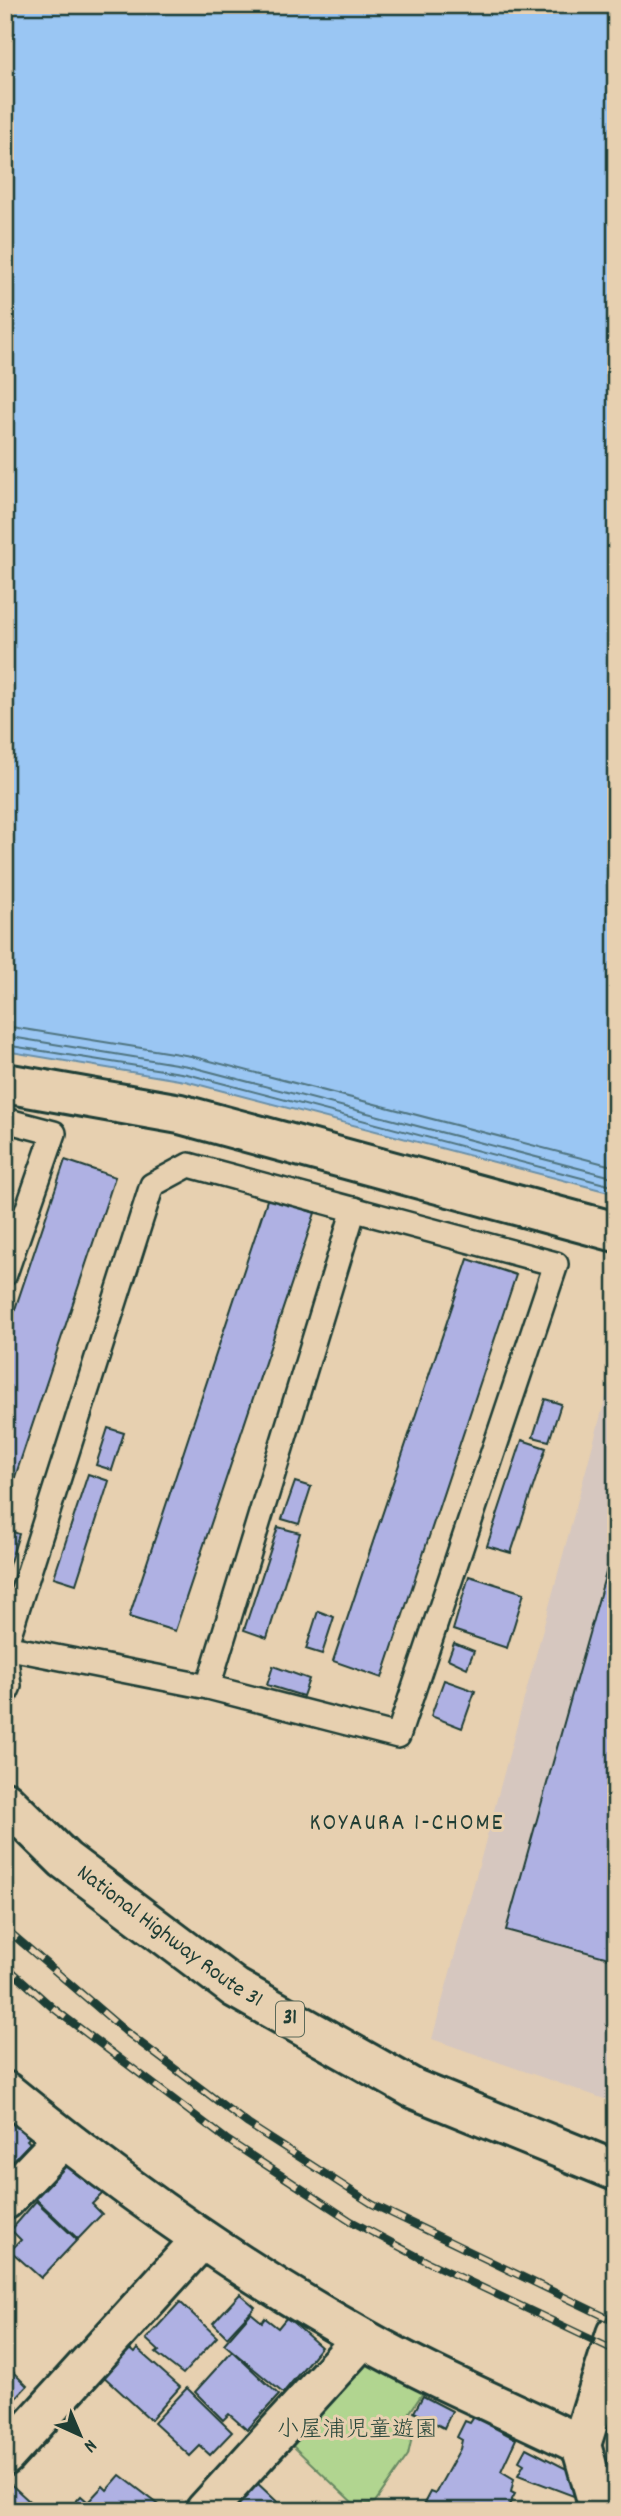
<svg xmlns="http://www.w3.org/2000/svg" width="621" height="2516" font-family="Dekko,'Klee One',sans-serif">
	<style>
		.built { fill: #d6c7bf }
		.green { fill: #b1d590; stroke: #688962; stroke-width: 2 }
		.water { fill: #9ac6f3; stroke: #698fa7; stroke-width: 2 }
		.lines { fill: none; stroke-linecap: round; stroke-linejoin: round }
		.shore { stroke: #507480; stroke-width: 2 }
		.building { fill: #afb1e3; stroke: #1f3d34; stroke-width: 2 }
		.lane-casing { stroke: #1f3d34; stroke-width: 28 }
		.street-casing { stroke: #1f3d34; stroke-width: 44 }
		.highway-casing { stroke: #1f3d34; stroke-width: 44 }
		.lane { stroke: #e7d0b0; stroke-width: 23 }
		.street { stroke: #e7d0b0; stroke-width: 38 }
		.highway { stroke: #e7d0b0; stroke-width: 38 }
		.rail-casing { stroke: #1f3d34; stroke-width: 8 }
		.rail { stroke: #e7d0b0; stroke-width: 5; stroke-dasharray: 16; stroke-linecap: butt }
		.labels { text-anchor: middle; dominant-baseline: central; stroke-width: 6; stroke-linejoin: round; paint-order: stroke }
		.shield { fill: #e7d0b0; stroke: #5b6959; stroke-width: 2 }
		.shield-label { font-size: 21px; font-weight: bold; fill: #1f3d34 }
		.street-label { font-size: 23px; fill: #1f3d34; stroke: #e7d0b0 }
		.park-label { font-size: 23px; fill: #264539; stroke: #e7d0b0 }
		.neighbourhood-label { font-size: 24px; letter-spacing: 2px; fill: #1f3d34; stroke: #e7d0b0 }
	</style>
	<rect width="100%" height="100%" fill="#e7d0b0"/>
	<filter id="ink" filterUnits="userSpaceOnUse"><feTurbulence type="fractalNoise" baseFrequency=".0143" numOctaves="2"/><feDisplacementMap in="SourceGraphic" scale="14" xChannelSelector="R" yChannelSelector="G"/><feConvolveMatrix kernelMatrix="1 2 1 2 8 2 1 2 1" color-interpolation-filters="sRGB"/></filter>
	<g filter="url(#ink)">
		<path class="built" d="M616,1359V2103L432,2039Z"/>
		<path class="green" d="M357,2351L426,2388L410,2412L412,2437L408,2455L375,2502L361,2505L353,2503L294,2447L276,2438Z"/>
		<path class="water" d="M5,5H616V1194L185,1081L5,1051Z"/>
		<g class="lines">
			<g class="shore">
				<path d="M5,1026L191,1056L616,1167"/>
				<path d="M5,1036L188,1066L616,1178"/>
				<path d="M5,1045L187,1074L616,1187"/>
			</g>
		</g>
		<g class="building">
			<path d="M65,1160L115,1177L5,1507V1339Z"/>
			<path d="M268,1197L315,1213L175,1631L129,1617Z"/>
			<path d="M468,1259L516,1275L382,1678L333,1661Z"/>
			<path d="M545,1399L561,1404L549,1441L533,1437Z"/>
			<path d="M108,1428L124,1433L112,1470L96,1465Z"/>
			<path d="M522,1440L546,1448L511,1553L487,1546Z"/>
			<path d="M88,1474L109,1481L76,1584L54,1577Z"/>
			<path d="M295,1482L311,1487L299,1524L282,1519Z"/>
			<path d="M278,1527L300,1533L267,1638L244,1630Z"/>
			<path d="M5,1529L19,1534L7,1571L5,1570Z"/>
			<path d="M616,1537V1960L506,1930Z"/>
			<path d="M469,1576L524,1593L507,1648L453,1630Z"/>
			<path d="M318,1611L334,1617L322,1654L306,1649Z"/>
			<path d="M454,1643L474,1651L467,1668L448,1659Z"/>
			<path d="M273,1666L309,1679L303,1696L267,1685Z"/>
			<path d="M444,1680L475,1691L462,1728L431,1716Z"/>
			<path d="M10,2115L31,2136L27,2140L30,2143L5,2169V2120Z"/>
			<path d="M68,2162L106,2190L92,2204L102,2214L78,2239L37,2200L36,2195Z"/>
			<path d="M36,2201L77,2240L41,2278L13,2253L12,2249L21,2240L11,2230Z"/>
			<path d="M240,2294L255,2307L227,2337L213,2323Z"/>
			<path d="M180,2302L217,2337L183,2374L156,2353L159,2351L146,2339Z"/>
			<path d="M251,2313L262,2322L265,2318L278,2328L287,2317L321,2347L283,2393L224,2344Z"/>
			<path d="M126,2346L134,2353L137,2349L180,2387L151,2420L101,2374Z"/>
			<path d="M232,2351L279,2395L247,2430L229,2414L223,2420L195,2392Z"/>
			<path d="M5,2364L27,2386L12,2402L17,2406L5,2418Z"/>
			<path d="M187,2388L232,2432L210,2455L200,2446L190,2456L154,2423Z"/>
			<path d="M423,2396L452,2411L444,2428L414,2412Z"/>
			<path d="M474,2417L516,2439L501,2471L514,2479L511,2492L515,2494L509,2505L504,2511H420L430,2492L435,2494L460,2449L462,2440L457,2437L465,2421L470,2423Z"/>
			<path d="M526,2448L588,2480L584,2500L518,2475L524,2464L519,2461Z"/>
			<path d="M120,2475L167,2511L69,2509L81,2496L88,2502L103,2486L107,2490Z"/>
			<path d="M5,2479L40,2511H5Z"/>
			<path d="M255,2481L287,2511H227Z"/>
		</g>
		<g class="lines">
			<defs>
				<g id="lane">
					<path d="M5,1120L54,1133L5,1274"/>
					<path d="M5,1647L152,1185L189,1165L556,1264L398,1736L208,1687"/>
					<path d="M5,1647L208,1687L354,1209"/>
					<path d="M5,1648L9,1686L5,1695"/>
				</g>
				<g id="street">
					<path d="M5,1083L180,1114L616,1232"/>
					<path d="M5,2091C117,2183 236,2268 362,2338C432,2378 508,2409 581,2445"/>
					<path d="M5,2200L63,2139"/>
					<path d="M5,2456L201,2240"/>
					<path d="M205,2511L362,2339"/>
					<path d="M600,2511L581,2445L616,2334"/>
				</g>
				<g id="highway">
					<path id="s1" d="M5,1801L65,1860L235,1988L414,2089L616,2171"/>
				</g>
			</defs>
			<use href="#lane" class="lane-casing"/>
			<use href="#street" class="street-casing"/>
			<use href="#highway" class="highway-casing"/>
			<use href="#lane" class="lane"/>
			<use href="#street" class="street"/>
			<use href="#highway" class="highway"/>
			<defs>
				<g id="rail">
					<path d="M5,1928L125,2031L248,2124L372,2204L616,2322"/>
					<path d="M5,1965L53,2008L226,2139L351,2221L426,2261L616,2351"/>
				</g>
			</defs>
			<use href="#rail" class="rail-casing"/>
			<use href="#rail" class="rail"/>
		</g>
	</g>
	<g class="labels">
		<rect class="shield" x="276" y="2001.5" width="28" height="35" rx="5"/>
		<g class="shield-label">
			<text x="290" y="2019">31</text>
		</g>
		<g class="street-label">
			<text stroke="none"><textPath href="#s1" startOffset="214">National Highway Route 31</textPath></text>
		</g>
		<g class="park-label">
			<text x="357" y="2431">小屋浦児童遊園</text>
		</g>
		<g class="neighbourhood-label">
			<text x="407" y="1824">KOYAURA 1-CHOME</text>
		</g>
	</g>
	<rect width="621" height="2516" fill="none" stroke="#e7d0b0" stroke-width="28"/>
	<rect x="14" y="14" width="593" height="2488" fill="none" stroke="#1f3d34" stroke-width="2.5" filter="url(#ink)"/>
	<g transform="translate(80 2435) rotate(136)" stroke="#e7d0b0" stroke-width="5" paint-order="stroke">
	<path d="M0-5L12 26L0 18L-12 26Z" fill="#1f3d34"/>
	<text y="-10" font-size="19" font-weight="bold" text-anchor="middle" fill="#1f3d34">N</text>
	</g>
</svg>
